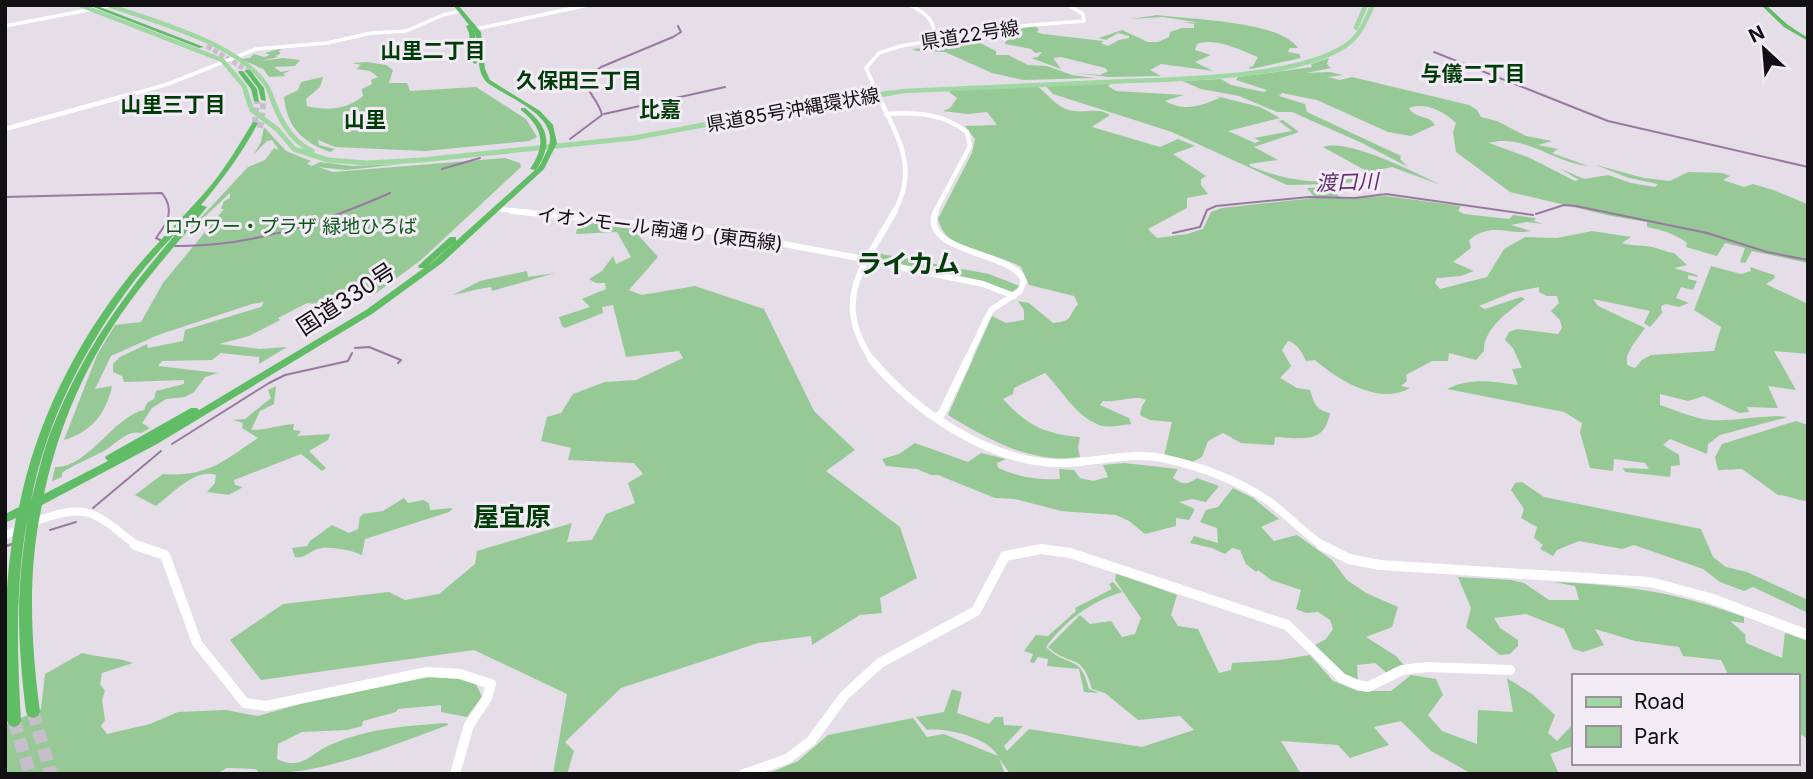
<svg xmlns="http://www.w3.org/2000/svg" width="1813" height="779" font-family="Inter,'Noto Sans JP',sans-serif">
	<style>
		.green { fill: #96c996 }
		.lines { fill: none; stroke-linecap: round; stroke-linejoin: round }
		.stream-far1 { stroke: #9979a2; stroke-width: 2 }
		.stream { stroke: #9979a2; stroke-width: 2.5 }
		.highway-tunnel-far2 { stroke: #c6bec8; stroke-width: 5; stroke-dasharray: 5 2.5; stroke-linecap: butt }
		.highway-tunnel-far1 { stroke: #c6bec8; stroke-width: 6; stroke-dasharray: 6 3.5; stroke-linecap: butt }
		.highway-tunnel { stroke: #c6bec8; stroke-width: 13; stroke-dasharray: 13 6; stroke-linecap: butt }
		.secondary-far4 { stroke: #fff; stroke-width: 3.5 }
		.secondary-far3 { stroke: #fff; stroke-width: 4.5 }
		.secondary-far2 { stroke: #fff; stroke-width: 6 }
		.secondary-far1 { stroke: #fff; stroke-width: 8 }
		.secondary { stroke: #fff; stroke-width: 10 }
		.primary-far1 { stroke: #a0d7a3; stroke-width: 4.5 }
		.primary { stroke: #a0d7a3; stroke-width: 5 }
		.highway { fill: #61bd65; fill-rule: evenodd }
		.labels { text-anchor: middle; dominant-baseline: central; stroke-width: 6; stroke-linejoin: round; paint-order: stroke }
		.far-street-label { font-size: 19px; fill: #131014; stroke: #f3ebf5 }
		.far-park-label { font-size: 19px; fill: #095816; stroke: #f3ebf5 }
		.far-neighbourhood-label { font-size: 21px; font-weight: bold; fill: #003c07; stroke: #f3ebf5 }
		.far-quarter-label { font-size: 21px; font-weight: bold; fill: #003c07; stroke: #f3ebf5 }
		.far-water-label { font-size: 21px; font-style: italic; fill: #653073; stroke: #f3ebf5 }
		.street-label { font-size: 23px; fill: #131014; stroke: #f3ebf5 }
		.quarter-label { font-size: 26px; font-weight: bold; fill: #003c07; stroke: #f3ebf5 }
	</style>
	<rect width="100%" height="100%" fill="#e5dde8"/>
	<g class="green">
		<path d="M1157,15C1194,20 1280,21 1298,48H1290L1288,52L1299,54L1301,58L1251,69L1248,68L1253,66L1258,57C1239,50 1217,37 1197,44L1195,50L1211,55L1195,62L1213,71L1161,64L1150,70L1161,76L1109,77L1074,73L1100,75L1108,71L1105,68L1061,57L1053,58L1061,69L1031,58L1038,57L1042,52L1035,53L1031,49L1005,44L1006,39L1011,38L1009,35L1013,32L1012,30L1036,26L1039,30L1036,32L1043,34L1103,41L1101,43L1108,46L1119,40L1129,38V36L1118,33L1106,40L1099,38L1122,30L1148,42H1158L1169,37L1170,32L1182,28H1194V24L1183,22L1201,23L1163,17L1131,19Z"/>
		<path d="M961,38L974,40L996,51V55H1008L1028,65L1047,66L1072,75L1095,78L1023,80L992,73L945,52L917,51L912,49L935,47L934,44Z"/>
		<path d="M279,49H282L279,50L280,54L275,56L278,57L261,61L283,58L300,60L295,66L274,67L281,72L291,70L283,74L286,76L269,77L263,69L241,59L250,58L254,54L264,57L270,55L265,53Z"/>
		<path d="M1329,58L1327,64L1331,68L1306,73L1330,72L1343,75L1328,77L1340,80L1352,77L1469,105L1477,110L1481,117L1497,121L1526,136L1552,141L1538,145L1558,149L1552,153L1588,166C1555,163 1523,133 1489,143L1530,158L1575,181L1579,180L1559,168L1584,179L1608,175L1631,183L1655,187L1658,184L1629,178L1596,165L1644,178L1670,181L1688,172L1722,173L1730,176L1723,180L1744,187L1753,184L1773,190L1805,203L1808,206V263L1752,251L1745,263L1740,262L1745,248L1725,243L1717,256L1686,247L1687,243C1676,234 1662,230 1647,227V222L1611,216L1510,192L1456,152L1453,132L1456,123C1443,111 1426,102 1409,108C1416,120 1429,114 1435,125L1411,136L1388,132L1317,100L1282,93L1279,96L1305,104L1307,112L1401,156L1400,159L1408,167L1362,143L1292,112H1277L1239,96L1201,89L1182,81L1221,79L1231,85L1264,92L1267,90L1236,80L1238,77L1312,67L1311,64Z"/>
		<path d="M367,62L386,65L393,70L389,83H407L410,91L476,87L526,119L537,137L529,141L425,151L335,147L318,140L319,145L335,149L330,152C302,142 287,127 284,97L298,90L301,82L323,77L320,87L306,99L307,106C326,111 347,110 363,96L362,89L372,84L371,80L378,77L370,71L356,69L361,65L352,63Z"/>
		<path d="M1112,83L1108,86L1116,91L1184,95L1165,101C1185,112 1200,106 1220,98L1216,96L1260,107L1280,118L1228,131L1255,143L1260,141L1254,138L1292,131L1279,121L1283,120L1299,132L1254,147L1278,160L1249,164L1250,166C1288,182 1329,188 1370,173L1323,147C1349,138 1415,173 1441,185L1392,167L1376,170L1383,175L1341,184L1287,185L1172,132L1053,94L1046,86Z"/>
		<path d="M1037,86C1049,95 1058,110 1075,111C1088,113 1098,107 1110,115L1092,127L1160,147L1178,139L1195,146L1173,154L1206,176L1201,179V185L1208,194L1187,198V208L1148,229L1157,238L1187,234L1203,229L1211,212L1222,208L1315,198L1307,188L1327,187L1341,198L1386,196L1461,206L1458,211L1464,214L1509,219L1513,215L1536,218L1534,221L1543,224L1527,222L1511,225L1531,231C1507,236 1493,221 1469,240L1471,248L1453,262L1474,271L1461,276L1437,278L1435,283L1440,289L1487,277L1504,249L1525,237L1557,238L1592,231L1631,237L1622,243C1631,246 1637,245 1645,246C1655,246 1664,252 1674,253L1687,265L1674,268L1697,275L1698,277L1688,275V279L1697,281L1693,290L1681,287L1676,298L1689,303L1679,307L1666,304L1661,306L1662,313L1650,327L1644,323L1650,311L1593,299L1598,306L1645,328L1632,346L1627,356V365L1635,368L1642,360L1651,355L1714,351L1721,327L1694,310L1711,266L1741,274L1751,271L1750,267L1774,275L1775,278L1766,284L1808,304V354L1774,351L1796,390L1768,386L1778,408L1747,407L1749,412L1739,413L1704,396L1688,401L1660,394V405C1676,410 1693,418 1709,420C1736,422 1762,414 1788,417L1720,435L1708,444L1707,454L1670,439L1663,445L1679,455L1680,465L1671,466L1670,477L1625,472L1623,468L1649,469L1645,463L1614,459L1613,471L1590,468L1580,432L1582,423L1564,412L1447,389C1471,377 1493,382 1518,385L1512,369L1522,368L1513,348L1505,340L1509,332L1517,329L1558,334L1562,328L1560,320L1551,311L1559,303L1557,296H1547L1539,292V287L1513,292L1479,306L1485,309L1521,297L1525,299C1509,311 1483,329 1484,351L1476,360L1449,353L1448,361H1432L1406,375L1407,381L1401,386L1410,388C1380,406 1338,380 1315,360L1306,361C1302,352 1297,343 1288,341L1282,350L1291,366L1280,378L1297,388L1310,390C1314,403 1316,410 1330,413C1324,445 1302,438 1275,437L1274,445L1241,443L1223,433L1208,441L1202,457L1192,462L1164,456L1172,422L1150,420L1140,415L1142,406L1146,400C1135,394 1117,403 1103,401L1100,405L1129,418L1131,424C1121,425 1106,429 1097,424C1074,414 1062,390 1045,373L1014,388L1013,394L1003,399C1027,425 1044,434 1080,437L1078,448L1080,457C1033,465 987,439 948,415L992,316L1006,323L1024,320V310L1018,301L1029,303L1053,323C1074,321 1067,317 1078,304L1074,296L1029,285L1021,267C995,251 946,254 938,219L972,153L975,139L965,126L997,125L987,112L967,114L943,111L950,108L957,98L949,92L953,89Z"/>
		<path d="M264,127L286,151L311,161L307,164L300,161L312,166L320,162L352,166L402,164L346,170L318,167L333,172L505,158L520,163L521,167L421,260L375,294L367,289L351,287L315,304L307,303L278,318L280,320L249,336L219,344L260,349L287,347L259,364V357L221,353L212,360L162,361L158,366L218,373L205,377L194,392L185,397L166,399L152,408L142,423L150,428L141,433C127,429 114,446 102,452C91,458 78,463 66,470L62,473V477L52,481L55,467C87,469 114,416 144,410L147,403L154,399L156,391L184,384V380L124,382L122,376L113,372V364L120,357L147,344L148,348L183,341L185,330L261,307L264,302L252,304L158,335L111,356L95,389L112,386C106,414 91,432 64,440L97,355L115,325L141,322L163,283L224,209H221L224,201L230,198V193L180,240L248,167L265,160L274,148L279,150L272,140L267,141L254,154L261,142Z"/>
		<path d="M587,222L631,227L658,257L629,290L642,295L695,286L764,309L814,411L855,450L826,471L900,527L917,578L880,598L882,613L860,615L812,645L811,636L758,643L621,688L565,742L574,751L567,774H553L567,694L474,650L261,680L230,640L283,604L389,592L405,600L439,594L475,564L477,551L572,523L567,542L592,540L606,514L635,503L628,483L643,474L634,463L568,460L571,448L541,441L547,417L561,413L573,394L605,382L636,380L683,358L679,351L626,357L613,305L602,307L603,313L565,328L562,326L559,317L590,307L582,299L606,289L605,283H596L589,279L602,271L613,256L616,264L631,257L617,232L576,234L577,229Z"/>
		<path d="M876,253L989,274L1020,286L1012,292L983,282L873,259Z"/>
		<path d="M527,271L528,277L555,273L492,291L491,287C477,289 467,292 453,295L480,281Z"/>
		<path d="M276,386L274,404L260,411L251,430C267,430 279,425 294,424L293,430L301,431L297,436L330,434L328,440L309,451L326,468L322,471L301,454L234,480L235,485L243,487L229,495L207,492L215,483L216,475C195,468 172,494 156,506L135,495L163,474C206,478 224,461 258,438L242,428L243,423L233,420L245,419L271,398L268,390Z"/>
		<path d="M1796,421L1808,425V501C1796,501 1789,495 1778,495L1742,469L1718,470L1715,457L1722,444Z"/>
		<path d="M915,443L968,462L981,453L1006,459L997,463L998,468C1019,477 1038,480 1060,479L1059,469L1074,470L1080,478L1093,481L1108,477L1103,465L1124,463L1178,469L1173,478C1183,485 1187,485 1197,478L1219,486L1206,502L1192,499L1179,502L1195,509L1189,520L1176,518V526L1145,534L1129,521L1116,515L1061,511L1015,499L995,498L938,475H931L917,469L886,466L882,459L899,454Z"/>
		<path d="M1522,482L1544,497L1701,529L1713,557L1726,567L1747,572L1808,600V613L1753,587L1744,591L1720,582L1703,569L1634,545L1622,549L1579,541L1557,550L1553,556L1540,549L1543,545L1534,538L1537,527L1521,518L1524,509L1511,490L1515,483Z"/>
		<path d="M1233,488L1253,498L1279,519L1261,527L1274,541L1297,535L1332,560L1347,580L1366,593L1398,607L1392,627L1366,637L1396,656L1404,665L1387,673L1375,663L1357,665L1358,682L1347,678L1315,645L1326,639L1333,629L1330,620L1318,612L1306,613L1296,609L1301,590L1271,580L1258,570L1256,572L1246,564L1240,550L1232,548L1225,554L1212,548L1190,543L1194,536L1218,543L1217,528L1200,522L1206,510L1218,507Z"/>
		<path d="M404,498L408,503L423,500L429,503L430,510L453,508L449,512L365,539L362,555C351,550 333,547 322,548C311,549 306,559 295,557L292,548L307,546L310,541L332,525L349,533L358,529L360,517L363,514L383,511Z"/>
		<path d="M1116,573L1177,595L1171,615L1178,626L1198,629L1219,673L1231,670L1232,663L1279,660L1310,655L1333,681L1358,691H1391L1411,675L1436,679L1443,695L1428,715L1442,731L1477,744L1478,710L1513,712L1507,678L1532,694L1555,715L1548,733L1557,741L1571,726L1573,728V746L1550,754L1559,774H1472L1431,751L1401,721L1374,727L1389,745L1350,758L1338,745L1281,741L1301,774H1010L999,758L1005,774H767L798,761L828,735L913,718L927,737L944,734L998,756C989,738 946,727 927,730L916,717L944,712L952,689L962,692L957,713L989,724L995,717H1003L1004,725L1023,726L1004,746L1007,751L1029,729L1142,747L1194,730L1180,716L1138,720L1105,693L1092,689C1082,651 1071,668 1048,647L1080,615L1090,624L1111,621L1122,637L1135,634L1141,618L1115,580Z"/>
		<path d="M1458,577L1511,580L1524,583L1549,600H1579L1575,586L1553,582C1626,585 1676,592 1744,617V623L1730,621L1745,634L1746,643L1782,658L1785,633L1808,641V740L1797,731V676H1729L1721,660L1683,656L1679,647L1635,641L1595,629L1604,645L1583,652L1573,649L1564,629L1526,614L1494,618L1500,628L1518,640V646L1510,654L1500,655L1466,627L1471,608Z"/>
		<path d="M1113,582L1122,592C1090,602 1066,620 1046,647C1067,669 1080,652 1089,689L1099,693L1084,692L1079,669L1047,666L1048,659L1038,657L1034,663L1030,662L1033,654L1024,651L1036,635L1048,636L1076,611L1075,608L1112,589L1109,584Z"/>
		<path d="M82,653C100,658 116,657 133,663L102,673L100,684L105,691L102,700L105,720L101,726L107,734L150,724L178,712L226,710L258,716L331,695L431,675L463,678L476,684L482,697L467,717L441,712V705L398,709L396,712L363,721L362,726L347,730L302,732L278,744L277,759C303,771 309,754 330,745C368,728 407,726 447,723L448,725C387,747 325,774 260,774L256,769L227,768L216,774H5V725L41,709L45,674Z"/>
	</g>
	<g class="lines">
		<g class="stream-far1">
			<path d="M1434,52L1608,121L1808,167"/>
			<path d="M604,114L725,87"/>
			<path d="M570,139L602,115C599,101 586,92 586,79L601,67L673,37L681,32L678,26"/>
			<path d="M442,169L480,158"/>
			<path d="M5,197L162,193C175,210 168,222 156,238L160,240"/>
			<path d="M1536,214L1564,205L1576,206L1707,233L1767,252L1808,260"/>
			<path d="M1173,233L1200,227L1207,210L1216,206L1309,197L1355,198L1386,194L1533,215"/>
			<path d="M175,246C250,247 322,223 390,193"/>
			<path d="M355,348L369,347L401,360L398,363"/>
			<path d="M172,444L269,383L285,375L348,361L352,353"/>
			<path d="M93,508L161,451"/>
			<path d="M50,530L76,522"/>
			<path d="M5,546L12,544"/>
		</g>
		<path class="stream" d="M5,546L10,545"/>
		<path class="highway-tunnel-far2" d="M207,46L248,71"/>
		<g class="highway-tunnel-far1">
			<path d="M255,123L257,101"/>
			<path d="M260,128L264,100"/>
		</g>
		<g class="highway-tunnel">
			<path d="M33,712L51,774"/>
			<path d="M14,721L30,774"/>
		</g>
		<g class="secondary-far4">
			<path d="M910,5C927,14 935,20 935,40"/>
			<path d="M5,26L114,5"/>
			<path d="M471,30L588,5"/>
			<path d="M130,95L168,84L256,49L327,43L371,33L406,31L443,15L460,11"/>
			<path d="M878,95L866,68L879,53L901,46L1020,26L1084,21L1083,14L1068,5"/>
		</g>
		<g class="secondary-far3">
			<path d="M877,93C896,135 920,167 894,212"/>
			<path d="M886,114C916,112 942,113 967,132L970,146L935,212"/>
			<path d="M5,129L136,93"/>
			<path d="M497,209L529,212"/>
		</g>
		<g class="secondary-far2">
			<path d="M512,211L725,233L864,259"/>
			<path d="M936,211C918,254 1013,250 1024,281L1020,291L991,310L967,360"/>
			<path d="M864,260L983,284L1014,296"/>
			<path d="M872,360C830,299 865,264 895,211"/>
		</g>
		<g class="secondary-far1">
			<path d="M871,359C915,412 994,466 1066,463C1098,462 1130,452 1162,458C1199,466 1238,480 1270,502C1288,516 1304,533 1323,546"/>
			<path d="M936,418L942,413L968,359"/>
			<path d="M31,523C87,502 93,510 137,546"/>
			<path d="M5,535L21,529"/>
		</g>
		<g class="secondary">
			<path d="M135,545L165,555L197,643L245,703L266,706L427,672L460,674L491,684L487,698L469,725L455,774"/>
			<path d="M1321,545L1349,559L1380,565L1650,582L1710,598L1808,635"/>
			<path d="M744,774L787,759L811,741L844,696L880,663L976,611L1005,556L1041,549L1070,553L1287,625L1342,678L1358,685L1368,687L1402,670L1427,667L1510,670"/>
		</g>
		<g class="primary-far1">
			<path d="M80,5L222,60L244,86L247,95"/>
			<path d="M108,5C152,21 254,47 271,95"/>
			<path d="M1356,28L1365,7"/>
			<path d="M879,95L904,91C971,88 1038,85 1106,82C1168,79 1293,80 1345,46C1360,36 1365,22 1372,7"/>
		</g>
		<g class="primary">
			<path d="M246,93L252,110L278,130L294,149L328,160L367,163L422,160L634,138L814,104L891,93"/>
			<path d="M270,93C278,116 289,140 312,151"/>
		</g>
		<g class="highway">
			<path d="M88,5H95L204,47L199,48Z"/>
			<path d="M453,5H458L481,32L485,69L490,80L540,111L553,125L557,143L544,169L442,263L372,314L157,444L42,505C27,573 31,643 40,712L38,716L33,718L28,716L26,712C22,679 19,647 19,614C19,581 23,549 28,516C15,584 17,652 21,721L19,725L14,727L9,725L7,721C4,653 3,585 16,518L5,523V514L19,507C36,422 76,343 130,275C156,243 186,215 212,184C228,164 240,143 253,122L258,123C242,153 223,179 201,205L207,207C181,239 153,270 129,303C87,360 59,425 44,494L108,461L105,458L106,456L191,408H197L199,410L366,310L424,268H419L418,266L450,237H456V241L426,267L436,259L535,170L530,169C546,145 544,129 521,110V108H525C549,127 553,144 536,170C541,165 543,158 547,151C562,120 518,102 497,89C493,86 487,84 484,79C474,64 483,41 471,27L475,33L478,62L475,64L472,62L469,33L466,26L469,25ZM188,220C133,283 88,341 56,419C49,435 43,453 39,470C36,480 34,491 31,501C46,420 86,345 135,280C151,259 170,239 188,220Z"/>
			<path d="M1761,5H1766L1788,25L1808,38V41L1784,27Z"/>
			<path d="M246,70H250L264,88L266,101L261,100L258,88L245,71Z"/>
			<path d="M239,71H243L257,89L259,102L254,101L251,89L238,72Z"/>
		</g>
	</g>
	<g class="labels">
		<g class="far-street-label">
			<text transform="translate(970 35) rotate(-9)">県道22号線</text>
			<text transform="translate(793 110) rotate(-10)">県道85号沖縄環状線</text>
			<text transform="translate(660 229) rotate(7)">イオンモール南通り (東西線)</text>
		</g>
		<g class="far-park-label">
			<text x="291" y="226">ロウワー・プラザ 緑地ひろば</text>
		</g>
		<g class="far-neighbourhood-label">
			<text x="433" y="50">山里二丁目</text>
			<text x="1473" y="73">与儀二丁目</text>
			<text x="579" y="80">久保田三丁目</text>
			<text x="173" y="104">山里三丁目</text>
		</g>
		<g class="far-quarter-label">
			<text x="660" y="109">比嘉</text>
			<text x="365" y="119">山里</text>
		</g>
		<g class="far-water-label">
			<text transform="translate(1347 182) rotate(-2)">渡口川</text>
		</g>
		<g class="street-label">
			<text transform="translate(346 299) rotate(-33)">国道330号</text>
		</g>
		<g class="quarter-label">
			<text x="908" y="263">ライカム</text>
			<text x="512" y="516">屋宜原</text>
		</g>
	</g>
	<rect width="1813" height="779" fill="none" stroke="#131014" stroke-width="14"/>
	<rect x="1572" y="674" width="228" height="91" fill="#f3ebf5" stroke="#99939b" stroke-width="2"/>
	<rect x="1586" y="697" width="35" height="10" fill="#a0d7a3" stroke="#99939b" stroke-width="2"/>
	<text x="1634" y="709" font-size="21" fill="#131014">Road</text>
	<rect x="1586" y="726" width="35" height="21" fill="#96c996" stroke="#99939b" stroke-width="2"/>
	<text x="1634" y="744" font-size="21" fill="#131014">Park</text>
	<g transform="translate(1764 49) rotate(334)" stroke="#f3ebf5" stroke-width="5" paint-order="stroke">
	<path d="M0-5L12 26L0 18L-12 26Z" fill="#131014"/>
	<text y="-10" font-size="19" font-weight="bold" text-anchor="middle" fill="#131014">N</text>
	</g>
</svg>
